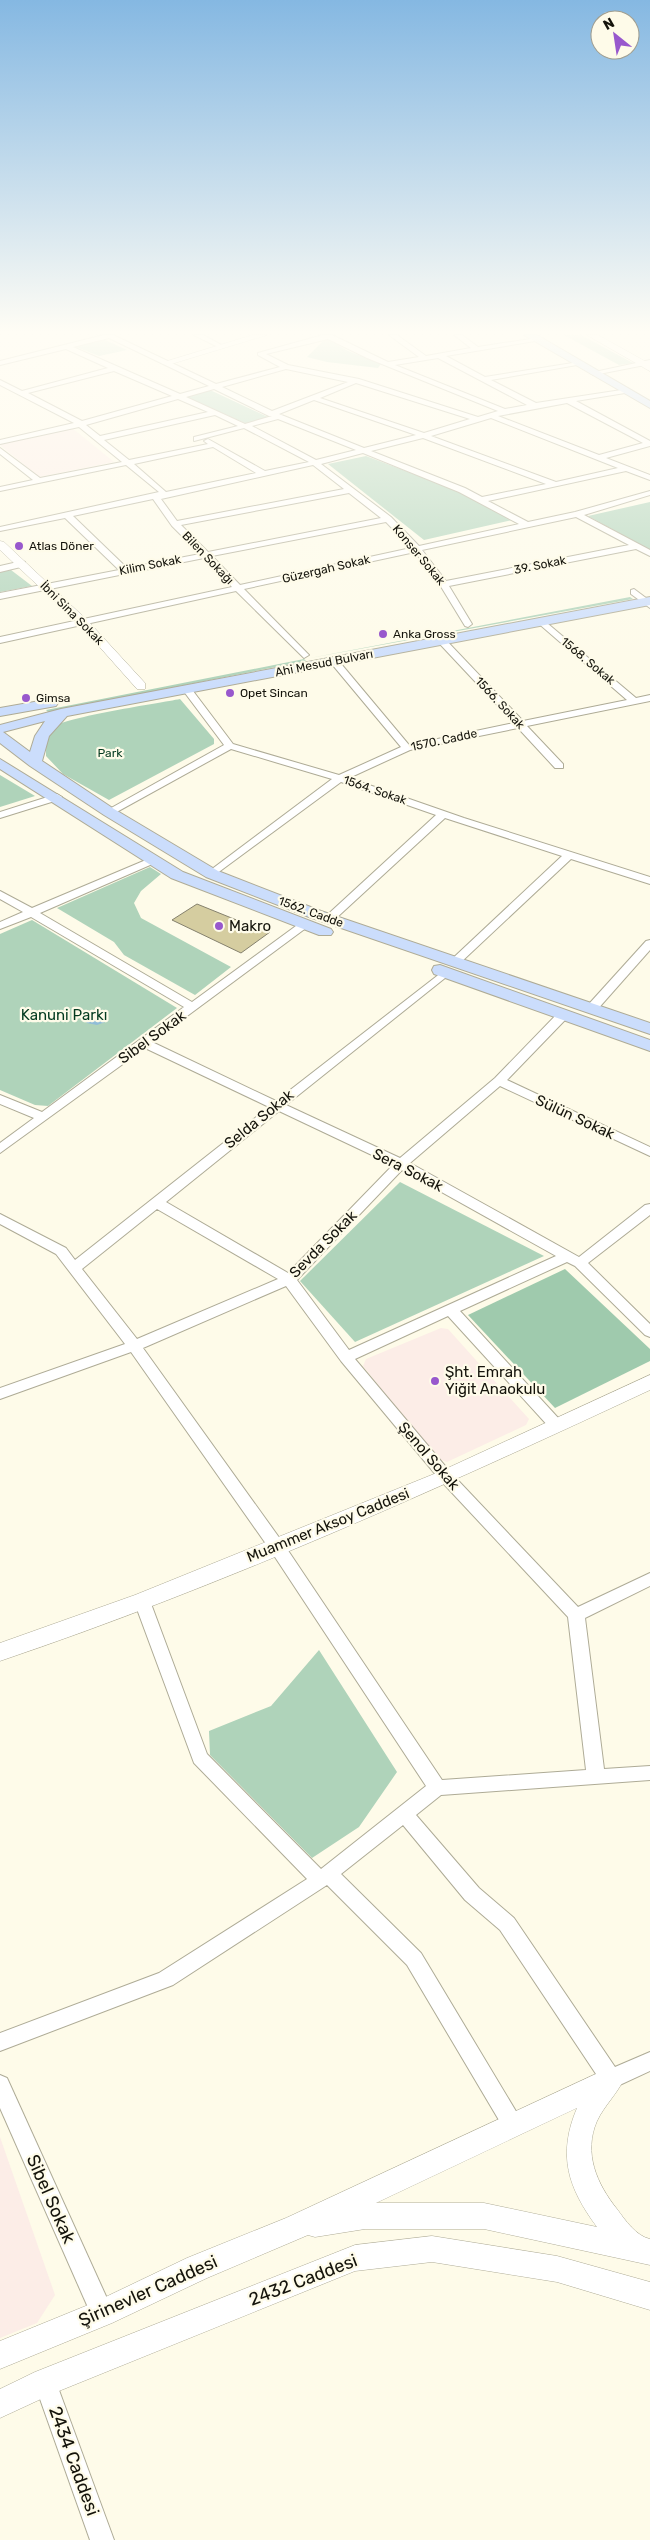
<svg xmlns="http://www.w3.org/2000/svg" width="650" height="2540" font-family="Rubik,sans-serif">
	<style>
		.education { fill: #fcede7 }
		.green { fill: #afd3ba }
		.forest { fill: #9fcaad }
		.water { fill: #91bdd8 }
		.building { fill: #d5cda0; stroke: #85816d }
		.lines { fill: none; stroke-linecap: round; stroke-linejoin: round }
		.minor-casing { stroke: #aeab96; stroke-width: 2 }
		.tertiary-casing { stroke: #aeab96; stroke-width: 1 }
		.secondary-casing { stroke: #aeab96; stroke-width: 2 }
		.minor { fill: #fff; fill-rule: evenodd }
		.tertiary { fill: #fff; fill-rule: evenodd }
		.secondary { fill: #cbddfc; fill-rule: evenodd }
		.poi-dot { fill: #9858cd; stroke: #fefbe9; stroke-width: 2 }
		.labels { text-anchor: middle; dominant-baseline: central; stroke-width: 4.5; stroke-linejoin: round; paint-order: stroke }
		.far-poi-label { font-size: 12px; fill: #14130b; stroke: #fefbe9; text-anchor: start }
		.far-street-label { font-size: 12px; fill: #14130b; stroke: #fefbe9 }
		.far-park-label { font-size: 12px; fill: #033a1f; stroke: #fefbe9 }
		.poi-label { font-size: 15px; fill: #14130b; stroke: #fefbe9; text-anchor: start }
		.park-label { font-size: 15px; fill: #033a1f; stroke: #fefbe9 }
		.street-label { font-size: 15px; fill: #14130b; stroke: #fefbe9 }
		.near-street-label { font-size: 18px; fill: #14130b; stroke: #fefbe9 }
	</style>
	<rect width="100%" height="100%" fill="#fefbe9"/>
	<g class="education">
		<path d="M72,428L114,462L39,477L0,445V444Z"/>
		<path d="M441,1328L448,1329L529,1419L526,1425L447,1462L436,1458L363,1366L366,1359Z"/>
		<path d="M0,2137L55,2295L37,2323L0,2338Z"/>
	</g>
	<g class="green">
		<path d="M564,335H581L633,363L619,365Z"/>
		<path d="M326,338L348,351L381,364L378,368L327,362L307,357Z"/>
		<path d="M103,339L127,350L99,356L76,347Z"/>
		<path d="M210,390L270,418L247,424L186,397Z"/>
		<path d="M366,456L464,493L512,520L424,540L328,464Z"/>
		<path d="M650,502V550L588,516Z"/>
		<path d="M11,570L32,586L0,592V572Z"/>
		<path d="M630,597L633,599L310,658Z"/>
		<path d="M304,659L306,661L48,712L46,710Z"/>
		<path d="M180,699L214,739V744L109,800L63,774L46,756C46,746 46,734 54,727C65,717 160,703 180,699Z"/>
		<path d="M0,775L35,796L0,807Z"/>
		<path d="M150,867L161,874L141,891L134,903L141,918L231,967L195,995L124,955L114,942L57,908Z"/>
		<path d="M32,920L177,1008L48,1106L35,1105L0,1090V934Z"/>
		<path d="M400,1182L544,1256L355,1342L300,1281Z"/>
		<path d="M319,1650L397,1772L359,1827L312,1858L210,1755L209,1731L271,1706Z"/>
	</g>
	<path class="forest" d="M565,1269L650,1349V1361L555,1408L468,1315Z"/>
	<path class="water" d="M96,1011L107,1014L108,1021L97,1025L87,1023L84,1019L86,1015Z"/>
	<path class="building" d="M197,904L234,919L270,932L241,953L172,920Z"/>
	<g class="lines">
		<defs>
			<g id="minor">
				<path d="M104,335H113L216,384L280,367L258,355V353L323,335H332L388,362L419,357L389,335H397L426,356L471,348L454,335H462L478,347L537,338L535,341L446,356L485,377L579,362L577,365L491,380L536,403L628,389L629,391L625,393L576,401L650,441V446L606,458L650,475V480L626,471L488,501L528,522L575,512L650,491V495L584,515L650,550V556L636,549L449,586L472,624L468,627L465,626L440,585L415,552L244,589L307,653L309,655L304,658L236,591L0,643V637L232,587L204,558L0,599V593L119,570L65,518L0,531V527L159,492L126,465L0,491V487L33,480L0,454V448L40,478L122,462L79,427L0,444V440L74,423L0,385V380L22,391L108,368L66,349L0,365V361ZM109,338L209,386L180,394L73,347ZM328,339L367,358L498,411L478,417L359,379L288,365L266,354ZM438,358L527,405L505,409L395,365ZM286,369L348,382L272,411L222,387ZM114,371L172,396L82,421L28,393ZM356,383L470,419L424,433L320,398ZM214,389L269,416H272L245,424L186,397ZM178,399L208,412L100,436L86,425ZM314,400L416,435L364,448L279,414ZM567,403L643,443L599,455L498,416ZM215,415L238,426L194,437V441L244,428L309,462L265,471L208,439L204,441L208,444L129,460L104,440ZM491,418L618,468L556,482L431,436ZM278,419L356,450L316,460L252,426ZM423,438L546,484L482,497L465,488L371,451ZM213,447L256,473L166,492L134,464ZM363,453L459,492L519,524L419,546L391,517L321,464ZM313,465L344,489L177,521L161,499ZM349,493L381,518L208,552L181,525ZM153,499L172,526L200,554L127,568L73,516ZM576,517L629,545L446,581L422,550ZM386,522L411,548L240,585L212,556Z"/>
				<path d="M194,335H203L225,347L220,348Z"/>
				<path d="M650,360V364L594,375L590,373Z"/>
				<path d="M22,561L25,562V566L0,572V566Z"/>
				<path d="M634,589L650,601V608L631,594V590Z"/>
				<path d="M541,618L636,698L650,695V701L527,726L563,764V768H555L518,728L410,750L349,778L464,818L650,877V884L571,859L459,964H451V960L562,856L445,818L333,921H325V917L436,815L341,782L212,877L207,874L208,872L332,779L231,749L113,814H105L104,812L224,745L182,689L187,686L190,687L233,744L339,775L401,747L331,663V659H337L409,745L514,723L438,642V638H444L523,721L627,700L538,623V619Z"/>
				<path d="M57,794L62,797L61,799L0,818V812Z"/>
				<path d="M153,857L157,858V862L40,913L192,1002L300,923H308L310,925L152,1042L276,1101L446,969L452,972L450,974L286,1105L400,1158L495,1078L558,1013L562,1012L568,1016L566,1019L507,1080L650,1147V1156L500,1086L410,1163L579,1257L645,1205L650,1204V1215L588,1263L650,1324V1337L645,1335L575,1266L567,1262L460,1311L560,1420L562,1424L560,1428H550L448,1316L355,1359L451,1473L578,1607L650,1573V1586L585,1618L604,1769L650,1766V1780L441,1795L416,1815L479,1888L514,1918L615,2067L650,2052V2071L611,2089L604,2086L500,1930L465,1900L403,1825L341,1874L421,1953L520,2118L523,2125L520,2132L513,2135L506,2132L407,1965L327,1885L173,1985L0,2051V2033L159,1973L307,1879L194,1763L134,1601L136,1596L142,1595L148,1596L150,1601L207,1754L321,1869L426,1786L271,1551L131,1352L0,1399V1388L125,1344L56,1254L0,1224V1214L66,1248L75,1260L269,1107L145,1048L0,1153V1143L34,1118L0,1104V1095L42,1112L184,1007L31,917L0,929V922L23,912L0,899V891L32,908ZM279,1111L393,1165L288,1273L166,1202ZM402,1170L556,1256L349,1350L297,1280ZM157,1209L278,1279L137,1339L82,1269ZM286,1286L341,1361L441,1481L568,1617L586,1770L442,1780L283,1543L143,1348Z"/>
				<path d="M650,940V950L596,1011H588L586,1008L588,1005L646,941Z"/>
				<path d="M0,2075L7,2078L110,2305L113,2313L110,2321L102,2324L94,2321L0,2108Z"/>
				<path d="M45,2371L53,2374L56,2382L114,2540H90L34,2382L37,2374Z"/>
			</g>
			<g id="tertiary">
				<path d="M253,335H267L168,365L161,363Z"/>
				<path d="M587,335H598L650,364V371Z"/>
				<path d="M0,541L4,542L88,621L145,683V689H137L80,625L0,550Z"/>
				<path d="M650,1375V1390C438,1489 222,1586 0,1661V1643L135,1595L439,1472Z"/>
				<path d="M611,2067L620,2070L624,2079C617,2094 604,2106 597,2121C583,2153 597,2184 617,2209C625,2220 636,2236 650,2239V2265L484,2229H365L315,2237L308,2235L207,2278L112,2323L0,2369V2341L93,2303L187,2258L286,2218ZM577,2108C557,2155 568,2188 597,2227L484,2203H376Z"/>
				<path d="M432,2236L557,2256L650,2282V2310L557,2282L432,2262L355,2271L54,2393L0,2418V2389L35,2372L355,2245Z"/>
			</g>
			<g id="secondary">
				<path d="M524,335H537L650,401V408Z"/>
				<path d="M650,597V605L67,716L49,736L42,761L114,809L218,871L321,911L650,1023V1034L309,917L206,877L104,815L30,766L0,743V725L61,709ZM45,721L35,736L30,752L3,732Z"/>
				<path d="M51,699L58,703L56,706L0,716V708Z"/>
				<path d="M0,759L183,872L331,929L333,932L331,935H319L171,878L0,769Z"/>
				<path d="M440,965L650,1040V1051L434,974L432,970L434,966Z"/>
			</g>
		</defs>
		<use href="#minor" class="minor-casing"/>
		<use href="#tertiary" class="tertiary-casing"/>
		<use href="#secondary" class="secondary-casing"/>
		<use href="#minor" class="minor"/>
		<use href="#tertiary" class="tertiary"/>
		<use href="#secondary" class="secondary"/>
	</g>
	<linearGradient id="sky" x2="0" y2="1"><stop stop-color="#85b8e2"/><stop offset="0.48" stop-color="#fffdf5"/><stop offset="1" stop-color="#fffdf5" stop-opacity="0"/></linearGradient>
	<rect width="650" height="691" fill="url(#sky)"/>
	<g class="poi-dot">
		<circle cx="19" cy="546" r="5"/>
		<circle cx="383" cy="634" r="5"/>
		<circle cx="230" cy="693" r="5"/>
		<circle cx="26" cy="698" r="5"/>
		<circle cx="219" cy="926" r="5"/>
		<circle cx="435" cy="1381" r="5"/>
	</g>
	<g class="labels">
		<g class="far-poi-label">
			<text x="29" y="546">Atlas Döner</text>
			<text x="393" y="634">Anka Gross</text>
			<text x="240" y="693">Opet Sincan</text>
			<text x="36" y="698">Gimsa</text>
		</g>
		<g class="far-street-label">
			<text transform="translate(419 555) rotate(50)">Konser Sokak</text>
			<text transform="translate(208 558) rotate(46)">Bilen Sokağı</text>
			<text transform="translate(150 565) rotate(-11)">Kilim Sokak</text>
			<text transform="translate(540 565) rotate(-11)">39. Sokak</text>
			<text transform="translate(326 569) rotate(-13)">Güzergah Sokak</text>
			<text transform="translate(72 613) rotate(45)">İbni Sina Sokak</text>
			<text transform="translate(588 661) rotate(40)">1568. Sokak</text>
			<text transform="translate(324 663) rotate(-11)">Ahi Mesud Bulvarı</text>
			<text transform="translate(500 703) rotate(47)">1566. Sokak</text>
			<text transform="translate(444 740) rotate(-12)">1570. Cadde</text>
			<text transform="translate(375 790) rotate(19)">1564. Sokak</text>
			<text transform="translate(311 912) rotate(20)">1562. Cadde</text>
		</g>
		<g class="far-park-label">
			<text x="110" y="753">Park</text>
		</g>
		<g class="poi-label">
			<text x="229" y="926">Makro</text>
			<text x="445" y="1372">Şht. Emrah<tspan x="445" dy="17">Yiğit Anaokulu</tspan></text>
		</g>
		<g class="park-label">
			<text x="64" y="1015">Kanuni Parkı</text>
		</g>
		<g class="street-label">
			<text transform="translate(152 1037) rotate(-36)">Sibel Sokak</text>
			<text transform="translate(575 1117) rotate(25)">Sülün Sokak</text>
			<text transform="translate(259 1119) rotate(-39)">Selda Sokak</text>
			<text transform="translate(408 1170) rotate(27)">Sera Sokak</text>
			<text transform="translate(323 1244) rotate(-45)">Sevda Sokak</text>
			<text transform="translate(429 1456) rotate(49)">Şenol Sokak</text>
			<text transform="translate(328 1525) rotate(-22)">Muammer Aksoy Caddesi</text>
		</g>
		<g class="near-street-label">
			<text transform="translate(51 2199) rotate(66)">Sibel Sokak</text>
			<text transform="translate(303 2280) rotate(-21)">2432 Caddesi</text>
			<text transform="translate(148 2291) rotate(-24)">Şirinevler Caddesi</text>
			<text transform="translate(74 2461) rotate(70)">2434 Caddesi</text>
		</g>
	</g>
	<g transform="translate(615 35) rotate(330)"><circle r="24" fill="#fefbe9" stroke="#a09e90"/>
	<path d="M0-4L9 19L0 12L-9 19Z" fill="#9858cd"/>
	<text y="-8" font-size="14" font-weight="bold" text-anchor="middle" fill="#14130b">N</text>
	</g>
</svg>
